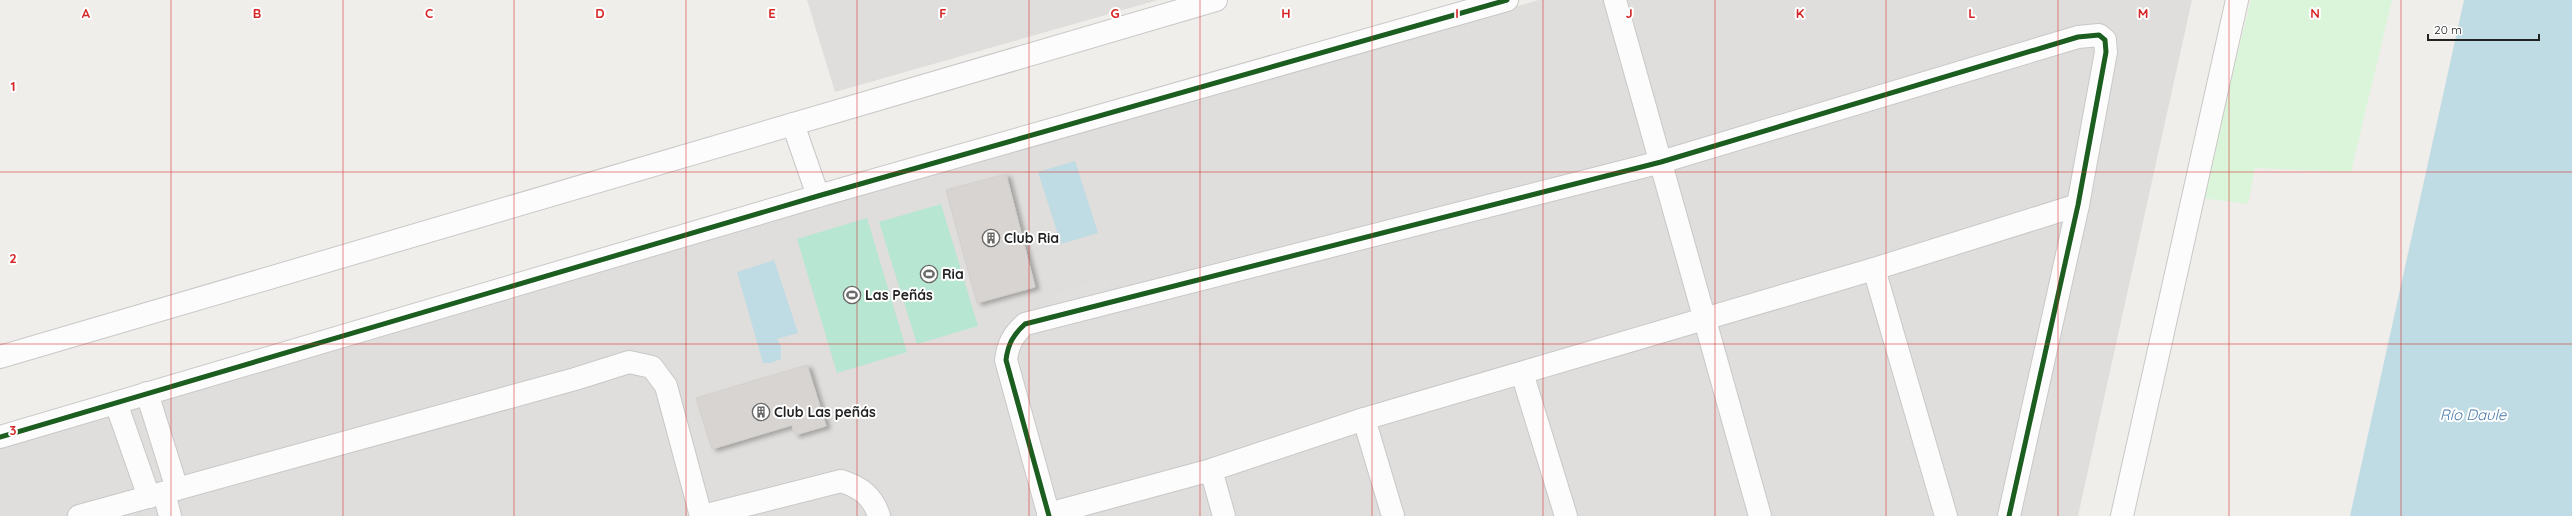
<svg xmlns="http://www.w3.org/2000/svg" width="2572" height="516" font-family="Quicksand,sans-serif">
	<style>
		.residential { fill: #dfdedc }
		.park { fill: #daf5da }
		.pitch { fill: #b7e6d2 }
		.parking { fill: #e0dfde }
		.water { fill: #bfdbe3 }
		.building { fill: #d7d4d2; stroke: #d3d0cc; filter: url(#shadow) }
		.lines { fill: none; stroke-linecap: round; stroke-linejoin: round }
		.street-casing { stroke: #c9c8c7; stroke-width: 24 }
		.street { stroke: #fdfcfc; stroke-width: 22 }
		.cycleway-casing { stroke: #fff; stroke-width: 8 }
		.cycleway { stroke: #1b5e20; stroke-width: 5 }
		.grid { fill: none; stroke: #d62828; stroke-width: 1; stroke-opacity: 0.55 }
		.labels { text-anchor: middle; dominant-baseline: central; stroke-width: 4; stroke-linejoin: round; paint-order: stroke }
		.poi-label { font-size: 14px; font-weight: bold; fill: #222; stroke: #fff; text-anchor: start }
		.water-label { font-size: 15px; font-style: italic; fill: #4a7aab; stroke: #fff }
		.grid-label { font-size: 13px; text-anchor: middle; font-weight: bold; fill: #d62828; stroke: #fff; stroke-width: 4; stroke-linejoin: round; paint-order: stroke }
	</style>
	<defs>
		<filter id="shadow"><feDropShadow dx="4.5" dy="2.5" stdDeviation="2" flood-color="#0004"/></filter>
	</defs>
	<rect width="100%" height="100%" fill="#f0eeeb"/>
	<g class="residential">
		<path d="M807,0H1158L835,92Z"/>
		<path d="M1539,0H2192L2078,516H0V443Z"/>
	</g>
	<path class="park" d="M2251,0H2392L2351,172L2255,168L2248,204L2201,198Z"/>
	<g class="pitch">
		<path d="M941,204L978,326L917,344L879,222Z"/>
		<path d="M867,218L907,352L837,373L797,239Z"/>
	</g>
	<path class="parking" d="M1107,277L1116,302L1059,321L1051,296Z"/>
	<g class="water">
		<path d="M2464,0H2572V516H2350Z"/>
		<path d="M1075,161L1098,233L1061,244L1038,172Z"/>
		<path d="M774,260L798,333L777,339L781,346V359L771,363H763L737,272Z"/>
	</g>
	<g class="building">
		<path d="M1006,174L1035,287L977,303L946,190Z"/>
		<path d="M807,365L826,426L795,435L792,425L712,449L696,398Z"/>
	</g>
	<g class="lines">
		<defs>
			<g id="street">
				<path d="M1615,0L1760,516"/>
				<path d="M793,124L818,196"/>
				<path d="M1874,269L1946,516"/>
				<path d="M0,357L1216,0"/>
				<path d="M1522,373L1566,516"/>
				<path d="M147,393L177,489"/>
				<path d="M116,403L149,497"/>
				<path d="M1364,419L1393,516"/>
				<path d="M0,437L818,196L1507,0"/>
				<path d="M1211,470L1224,516"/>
				<path d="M164,493L170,516"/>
				<path d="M1048,514L1211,470L1364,419L1874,269L2078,205"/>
				<path d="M79,516L575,379L629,362L652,367L666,386L701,516"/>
				<path d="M703,516L841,481C860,487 873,496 879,516"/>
				<path d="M1049,516L1006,360C1008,344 1013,335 1025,324L1661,162L2078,37L2099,35L2105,40L2106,52L2078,205L2009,516"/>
				<path d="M2122,516L2237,0"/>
			</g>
		</defs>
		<use href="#street" class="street-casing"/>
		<use href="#street" class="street"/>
		<defs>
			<g id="cycleway">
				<path d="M0,437L818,196L1507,0"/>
				<path d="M1049,516L1006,360C1008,344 1013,335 1025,324L1661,162L2078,37L2099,35L2105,40L2106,52L2078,205L2009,516"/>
			</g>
		</defs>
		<use href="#cycleway" class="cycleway-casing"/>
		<use href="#cycleway" class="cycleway"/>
	</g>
	<path class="grid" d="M171,0V516M343,0V516M514,0V516M686,0V516M857,0V516M1029,0V516M1200,0V516M1372,0V516M1543,0V516M1715,0V516M1886,0V516M2058,0V516M2229,0V516M2401,0V516M0,172H2572M0,344H2572"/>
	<defs>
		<symbol id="building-ring" viewBox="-11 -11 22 22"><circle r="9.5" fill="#fff" stroke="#6a6968" stroke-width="1.5"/><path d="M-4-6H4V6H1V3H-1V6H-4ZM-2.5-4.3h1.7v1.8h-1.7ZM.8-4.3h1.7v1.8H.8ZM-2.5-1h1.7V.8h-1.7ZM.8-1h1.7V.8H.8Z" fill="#6a6968"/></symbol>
		<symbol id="stadium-ring" viewBox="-11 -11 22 22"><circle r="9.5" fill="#fff" stroke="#6a6968" stroke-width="1.5"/><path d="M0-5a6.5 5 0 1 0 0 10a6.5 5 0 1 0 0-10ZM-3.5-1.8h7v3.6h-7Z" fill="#6a6968"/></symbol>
	</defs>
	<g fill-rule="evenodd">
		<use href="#building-ring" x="981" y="228" width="20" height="20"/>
		<use href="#stadium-ring" x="919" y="264" width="20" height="20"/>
		<use href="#stadium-ring" x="842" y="285" width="20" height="20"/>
		<use href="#building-ring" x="751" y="402" width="20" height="20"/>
	</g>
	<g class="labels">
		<g class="poi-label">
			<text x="1004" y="238">Club Ria</text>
			<text x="942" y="274">Ria</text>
			<text x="865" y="295">Las Peñás</text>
			<text x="774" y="412">Club Las peñás</text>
		</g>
		<g class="water-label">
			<text x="2473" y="414">Río Daule</text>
		</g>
	</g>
	<g class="grid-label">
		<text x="86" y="18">A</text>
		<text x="257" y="18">B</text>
		<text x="429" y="18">C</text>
		<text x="600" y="18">D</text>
		<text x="772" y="18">E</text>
		<text x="943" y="18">F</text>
		<text x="1115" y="18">G</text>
		<text x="1286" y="18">H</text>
		<text x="1457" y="18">I</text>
		<text x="1629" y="18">J</text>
		<text x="1800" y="18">K</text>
		<text x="1972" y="18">L</text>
		<text x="2143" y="18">M</text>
		<text x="2315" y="18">N</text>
		<text x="13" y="91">1</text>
		<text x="13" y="263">2</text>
		<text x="13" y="435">3</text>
	</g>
	<path d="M2428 34v6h111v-6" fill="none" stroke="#222222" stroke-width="2"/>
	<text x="2434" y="34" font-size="12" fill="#222222" stroke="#ffffff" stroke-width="3" paint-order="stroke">20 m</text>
</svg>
